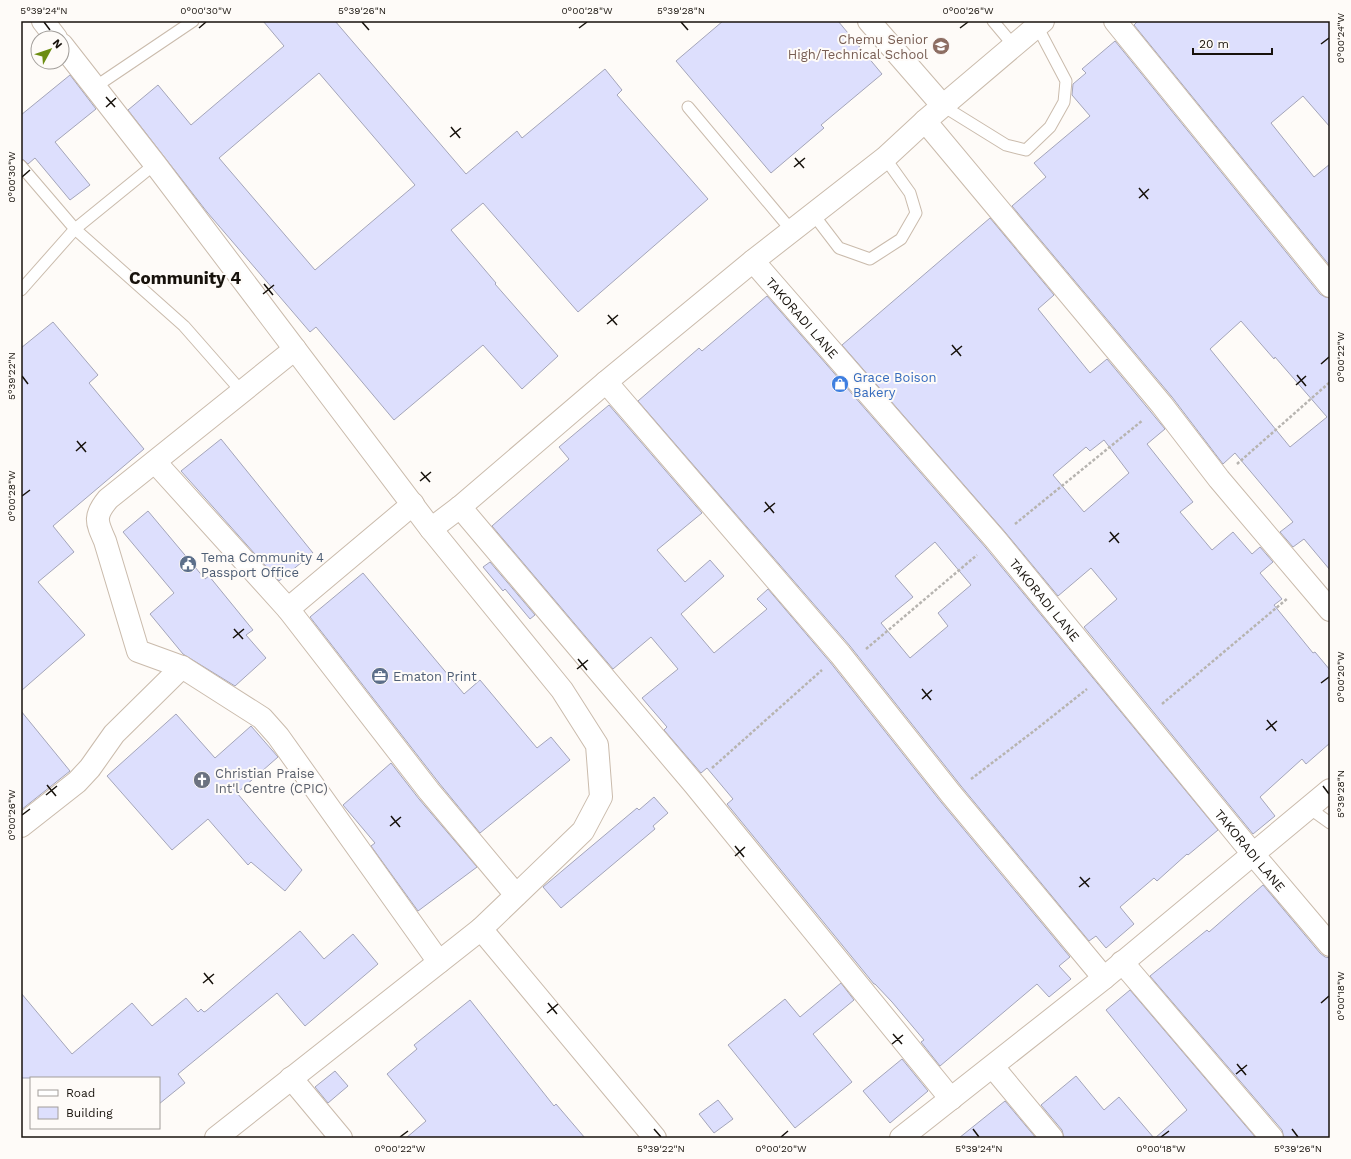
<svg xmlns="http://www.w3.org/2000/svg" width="1351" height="1159" font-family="'Work Sans',sans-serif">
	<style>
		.building { fill: #dddffd; stroke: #a4a5b9; fill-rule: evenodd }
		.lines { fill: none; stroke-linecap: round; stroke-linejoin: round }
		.service-casing { stroke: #cabbac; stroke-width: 13 }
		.minor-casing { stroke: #cabbac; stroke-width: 24 }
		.tertiary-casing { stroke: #cabbac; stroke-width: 24 }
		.path { stroke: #b7b4b0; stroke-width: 2.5; stroke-dasharray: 3 2; stroke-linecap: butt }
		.service { stroke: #fff; stroke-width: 11 }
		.minor { stroke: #fff; stroke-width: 22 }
		.tertiary { stroke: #fff; stroke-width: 22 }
		.ticks { fill: none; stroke: #17120c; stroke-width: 1.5 }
		.labels { text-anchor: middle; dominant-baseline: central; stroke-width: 4; stroke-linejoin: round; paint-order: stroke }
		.education-label { font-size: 13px; fill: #785e54; stroke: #fefbf8; text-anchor: end }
		.street-label { font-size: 13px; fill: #17120c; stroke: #fefbf8 }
		.shop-label { font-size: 13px; fill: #366cbe; stroke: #fefbf8; text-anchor: start }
		.service-label { font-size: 13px; fill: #4e5e75; stroke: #fefbf8; text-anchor: start }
		.worship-label { font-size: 13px; fill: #5b616d; stroke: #fefbf8; text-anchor: start }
		.district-label { font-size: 17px; font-weight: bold; fill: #17120c; stroke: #fefbf8 }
		.neatline { fill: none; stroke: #17120c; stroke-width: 1.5 }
		.ticks-label { font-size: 10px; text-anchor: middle; fill: #17120c }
	</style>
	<rect width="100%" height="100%" fill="#fefbf8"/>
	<g class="building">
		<path d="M263,21H335L466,174L517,131L522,138L605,69L622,90L617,95L708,199L578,312L483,203L451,230L496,283L495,284L558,356L522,389L483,345L394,420L316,327L310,332L207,212L128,110L158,85L191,125L284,46ZM319,73L415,185L315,270L219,158Z"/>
		<path d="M723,21H838L882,74L821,125L824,128L771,173L676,61Z"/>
		<path d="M1138,21H1330V127L1303,96L1271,123L1314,177L1330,164V266L1134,25Z"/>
		<path d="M1115,41L1320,294L1325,297L1330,298V570L1304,539L1293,547L1280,532L1293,522L1235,453L1223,464L1172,397L1012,206L1046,177L1034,163L1090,116L1072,95L1073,84L1086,73L1082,69ZM1241,321L1274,359L1275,357L1327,417L1290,447L1210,349Z"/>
		<path d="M70,75L96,109L55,142L90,185L70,200L35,158L28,164L24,160L21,159V115Z"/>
		<path d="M990,218L1054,295L1038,309L1090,373L1107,359L1165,429L1147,444L1193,502L1180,512L1212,550L1233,532L1252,554L1260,547L1273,562L1260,573L1282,599L1274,605L1313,653L1315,652L1330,670V743L1306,764L1302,759L1260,797L1275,816L1253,834L1084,627L1117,599L1091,568L1058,596L1005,532L842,345ZM1104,440L1129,473L1084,512L1053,475L1086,447L1090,451Z"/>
		<path d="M767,296L986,548L1218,830L1188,855L1187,854L1157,881L1154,878L1120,907L1134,924L1106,948L1096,936L1089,941L961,786L850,646L638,401L699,348L702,351ZM935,542L971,585L938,613L948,626L910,658L881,623L913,597L895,576Z"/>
		<path d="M53,322L98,375L89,383L144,449L53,526L74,552L38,582L85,635L21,691V348Z"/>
		<path d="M609,405L702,513L657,550L685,582L710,560L724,576L681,614L714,653L767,609L757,599L768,589L830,662L941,802L1070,957L1059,966L1071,979L1049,997L1037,984L940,1066L921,1042L924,1040L892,1002L875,984H874L727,804L733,799L707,768L701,773L664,730L667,727L642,698L678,669L651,637L613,669L492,526L569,459L559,447Z"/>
		<path d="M221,439L313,553L279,581L181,471Z"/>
		<path d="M148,511L205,579L209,576L253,630L246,635L266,658L235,686L183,654L150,614L174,593L123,532Z"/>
		<path d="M490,562L535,615L530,619L505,589L503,591L483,567Z"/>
		<path d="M363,573L464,694L480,680L537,748L551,737L570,760L480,833L439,783L310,617Z"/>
		<path d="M21,711L70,771L21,810Z"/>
		<path d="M176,714L215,758L251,726L278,757L237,793L302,870L285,891L251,862L248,865L208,819L172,850L107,776Z"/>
		<path d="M391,763L419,799L477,867L418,911L371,846L375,843L343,805Z"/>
		<path d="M654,797L668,813L653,826L655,829L561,908L543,887L637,808L639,810Z"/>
		<path d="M1263,885L1320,953L1325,957L1330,958V1138H1284L1282,1130L1150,976L1207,930L1209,932Z"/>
		<path d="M300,931L324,959L353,934L378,964L305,1026L277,993L178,1074L185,1083L159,1104V1078H21V993L72,1054L132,1003L152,1026L186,998L198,1012L201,1009L204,1012L206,1011Z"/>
		<path d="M841,983L854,1000L813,1034L852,1082L795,1128L728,1045L785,999L800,1017Z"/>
		<path d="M1130,990L1256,1138H1155L1187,1110L1106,1010Z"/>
		<path d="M470,1000L554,1106L556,1104L585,1138H406L426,1121L387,1074L417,1049L414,1045Z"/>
		<path d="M902,1059L928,1091L890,1123L863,1091Z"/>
		<path d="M335,1071L348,1086L328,1103L315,1087Z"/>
		<path d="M1076,1076L1104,1110L1119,1097L1154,1138H1064L1062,1130L1041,1105Z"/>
		<path d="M718,1100L733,1119L714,1133L699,1114Z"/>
		<path d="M1005,1101L1036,1138H959Z"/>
	</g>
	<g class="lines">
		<defs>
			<g id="service">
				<path d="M993,21L1014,46"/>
				<path d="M95,87L193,21"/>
				<path d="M943,106L1006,145L1026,150L1050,127L1064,102L1066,81L1037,26"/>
				<path d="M688,107L792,231"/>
				<path d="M21,166L75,229L184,326L242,392"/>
				<path d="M813,214L839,248L870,259L901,239L916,213L910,193L885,158"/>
				<path d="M21,290L75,229L155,164"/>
				<path d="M1309,808L1330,823"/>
			</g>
			<g id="minor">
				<path d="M43,21L56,38"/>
				<path d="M869,21L943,106"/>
				<path d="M1115,21L1330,286"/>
				<path d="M62,45L155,164L431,529L562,690L597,745L601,797L583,831L481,929"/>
				<path d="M925,121L1162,405L1219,479L1330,610"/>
				<path id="s1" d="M753,261L996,540L1253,854L1330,945"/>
				<path d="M295,349L108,499C94,516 96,521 105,541L138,651L182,667L262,718L278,736L439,962"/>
				<path d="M606,382L840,654L951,794L1104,978"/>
				<path d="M155,462L288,609"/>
				<path d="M413,504L288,609L429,791L516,895"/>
				<path d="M460,507L694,784L951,1099"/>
				<path d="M431,529L460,507L606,382L753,261L885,158L925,121L1043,21"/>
				<path d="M21,826L77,782L90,768L114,734L182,667"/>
				<path d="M1122,962L1272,1138"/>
				<path d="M993,1067L1052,1138"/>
				<path d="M291,1078L341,1138"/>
				<path d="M901,1138L1104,978L1330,790"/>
			</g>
			<path id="tertiary" d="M216,1138L481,929L655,1138"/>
		</defs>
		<use href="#service" class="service-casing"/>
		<use href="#minor" class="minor-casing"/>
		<use href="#tertiary" class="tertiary-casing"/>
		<g class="path">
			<path d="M1237,464L1330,382"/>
			<path d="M1015,524L1143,420"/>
			<path d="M866,649L977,555"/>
			<path d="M1162,704L1288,598"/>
			<path d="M712,768L822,670"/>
			<path d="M971,779L1034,731L1087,689"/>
		</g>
		<use href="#service" class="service"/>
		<use href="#minor" class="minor"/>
		<use href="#tertiary" class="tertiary"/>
	</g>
	<path class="ticks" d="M44,22L50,30M362,22L369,30M681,22L688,30M199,28L206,22M579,28L587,22M960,28L968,22M1321,44L1329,38M106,97L115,107M106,107L116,98M451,127L460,138M450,137L461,128M795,158L804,168M794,167L805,158M22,177L30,170M1139,188L1148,199M1139,198L1149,189M264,284L273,295M263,294L274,285M608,315L617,325M607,324L618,315M952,345L961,356M951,355L962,346M1321,364L1329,357M1297,375L1306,386M22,376L28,384M1296,385L1306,376M77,441L86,452M76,451L86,442M421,472L430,482M420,481L431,472M22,496L30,490M765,502L774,513M764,512L775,503M1110,532L1119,543M1109,542L1119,533M234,629L243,639M233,638L244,629M578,659L587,670M577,669L588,660M1321,683L1329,677M922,689L931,700M922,699L932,690M1267,720L1276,731M1266,730L1277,721M47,785L56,796M1323,786L1329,794M46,795L57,786M22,815L30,809M391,816L400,827M390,826L401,817M735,846L744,857M735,856L745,847M1080,877L1089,887M1079,887L1090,878M204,973L213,984M203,983L214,974M548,1003L557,1014M1321,1003L1329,996M547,1013L558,1004M893,1034L902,1044M892,1044L903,1035M1237,1064L1246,1075M1236,1074L1247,1065M654,1129L661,1137M973,1129L979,1137M1292,1129L1298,1137M400,1137L408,1131M781,1137L788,1131M1161,1137L1169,1131"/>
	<defs>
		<symbol id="school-disc" viewBox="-11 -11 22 22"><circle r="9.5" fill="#8d6e63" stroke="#fefbf8"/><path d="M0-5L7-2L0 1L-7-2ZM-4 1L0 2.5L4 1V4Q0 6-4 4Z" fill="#fff"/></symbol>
		<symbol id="shop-disc" viewBox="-11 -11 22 22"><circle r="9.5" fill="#3f7fe0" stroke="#fefbf8"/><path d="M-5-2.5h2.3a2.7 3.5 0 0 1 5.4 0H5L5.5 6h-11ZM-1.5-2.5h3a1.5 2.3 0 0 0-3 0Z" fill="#fff"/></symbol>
		<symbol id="civic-disc" viewBox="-11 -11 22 22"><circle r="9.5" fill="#5c6f8a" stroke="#fefbf8"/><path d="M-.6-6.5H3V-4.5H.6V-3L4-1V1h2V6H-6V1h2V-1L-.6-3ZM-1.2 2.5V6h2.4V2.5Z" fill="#fff"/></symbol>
		<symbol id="office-disc" viewBox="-11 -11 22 22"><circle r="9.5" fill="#5c6f8a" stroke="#fefbf8"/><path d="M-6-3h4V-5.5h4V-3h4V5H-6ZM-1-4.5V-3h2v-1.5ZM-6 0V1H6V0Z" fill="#fff"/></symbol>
		<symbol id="church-disc" viewBox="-11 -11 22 22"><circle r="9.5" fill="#6b7280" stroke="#fefbf8"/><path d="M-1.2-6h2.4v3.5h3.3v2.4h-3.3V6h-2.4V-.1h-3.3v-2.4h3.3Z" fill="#fff"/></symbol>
	</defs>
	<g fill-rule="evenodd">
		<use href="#school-disc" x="931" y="36" width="20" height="20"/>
		<use href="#shop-disc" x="830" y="374" width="20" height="20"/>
		<use href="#civic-disc" x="178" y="554" width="20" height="20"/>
		<use href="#office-disc" x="370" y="666" width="20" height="20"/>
		<use href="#church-disc" x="192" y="770" width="20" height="20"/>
	</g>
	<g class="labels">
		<g class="education-label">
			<text x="928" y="39">Chemu Senior<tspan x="928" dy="15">High/Technical School</tspan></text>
		</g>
		<g class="street-label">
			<text stroke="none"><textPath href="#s1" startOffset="75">TAKORADI LANE</textPath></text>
			<text stroke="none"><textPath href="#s1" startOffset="447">TAKORADI LANE</textPath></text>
			<text stroke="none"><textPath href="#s1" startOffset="771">TAKORADI LANE</textPath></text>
		</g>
		<g class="shop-label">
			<text x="853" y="377">Grace Boison<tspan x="853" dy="15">Bakery</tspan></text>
		</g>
		<g class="service-label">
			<text x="201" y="557">Tema Community 4<tspan x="201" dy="15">Passport Office</tspan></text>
			<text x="393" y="676">Ematon Print</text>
		</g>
		<g class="worship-label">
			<text x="215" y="773">Christian Praise<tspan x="215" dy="15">Int'l Centre (CPIC)</tspan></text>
		</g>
		<g class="district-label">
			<text x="185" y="278">Community 4</text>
		</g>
	</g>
	<rect width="1351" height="1159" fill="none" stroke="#fefbf8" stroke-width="44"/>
	<rect x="30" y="1077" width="130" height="52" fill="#fefbf8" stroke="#a29e9a"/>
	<rect x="38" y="1090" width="20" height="6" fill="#ffffff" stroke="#a29e9a"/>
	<text x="66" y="1097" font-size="12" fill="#17120c">Road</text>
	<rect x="38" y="1107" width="20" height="12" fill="#dddffd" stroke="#a29e9a"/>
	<text x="66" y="1117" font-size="12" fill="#17120c">Building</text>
	<g transform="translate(50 50) rotate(50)"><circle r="19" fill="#fefbf8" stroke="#a29e9a"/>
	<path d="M0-3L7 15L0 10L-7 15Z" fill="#6c8d11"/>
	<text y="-6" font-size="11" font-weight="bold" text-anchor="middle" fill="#17120c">N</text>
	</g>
	<path d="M1193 48v6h79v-6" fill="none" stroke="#17120c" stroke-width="2"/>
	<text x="1199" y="48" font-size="12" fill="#17120c" stroke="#fefbf8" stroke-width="3" paint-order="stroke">20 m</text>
	<rect x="22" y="22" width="1307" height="1115" class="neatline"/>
	<g class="ticks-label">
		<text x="44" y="14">5°39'24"N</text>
		<text x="206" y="14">0°00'30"W</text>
		<text x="362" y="14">5°39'26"N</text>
		<text x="587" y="14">0°00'28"W</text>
		<text x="681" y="14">5°39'28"N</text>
		<text x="968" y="14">0°00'26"W</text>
		<text transform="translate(1340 38) rotate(-90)" y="4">0°00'24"W</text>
		<text transform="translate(11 177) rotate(-90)" y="4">0°00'30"W</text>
		<text transform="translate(1340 357) rotate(-90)" y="4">0°00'22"W</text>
		<text transform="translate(11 376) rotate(-90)" y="4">5°39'22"N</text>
		<text transform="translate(11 496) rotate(-90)" y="4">0°00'28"W</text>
		<text transform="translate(1340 677) rotate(-90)" y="4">0°00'20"W</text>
		<text transform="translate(1340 794) rotate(-90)" y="4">5°39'28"N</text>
		<text transform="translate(11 815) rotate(-90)" y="4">0°00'26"W</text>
		<text transform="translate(1340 996) rotate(-90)" y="4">0°00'18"W</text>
		<text x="400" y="1152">0°00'22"W</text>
		<text x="661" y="1152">5°39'22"N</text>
		<text x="781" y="1152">0°00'20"W</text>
		<text x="979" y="1152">5°39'24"N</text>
		<text x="1161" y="1152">0°00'18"W</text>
		<text x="1298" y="1152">5°39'26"N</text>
	</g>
</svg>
